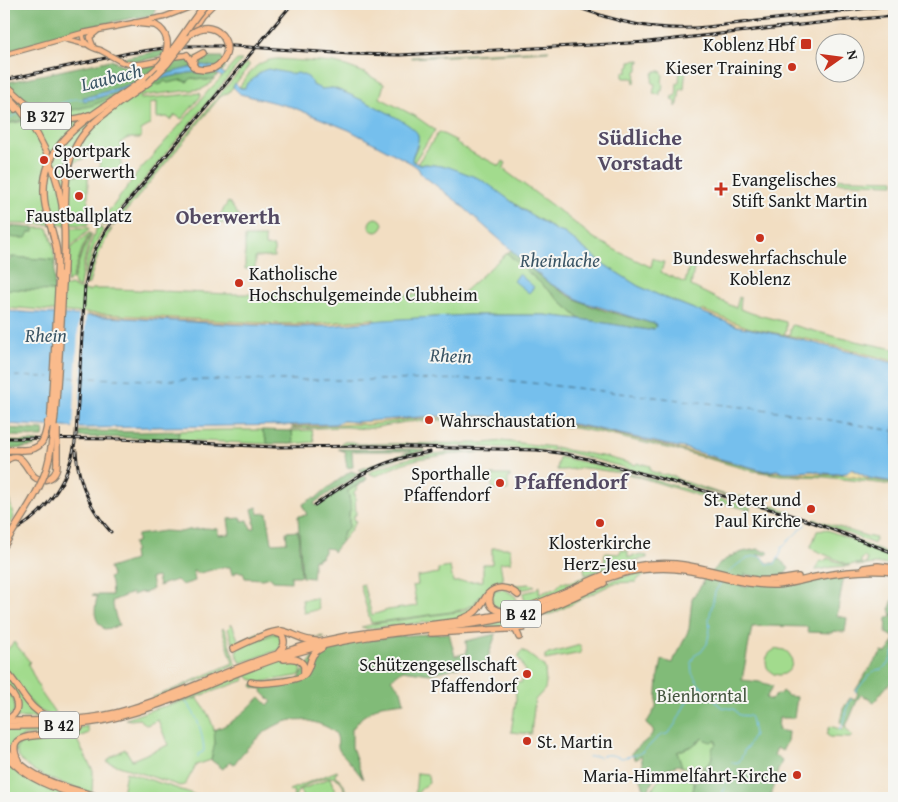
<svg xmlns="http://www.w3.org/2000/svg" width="898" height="802" font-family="'Gentium Book Plus',serif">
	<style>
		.green { fill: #a2db8d; stroke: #5f7c54 }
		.forest { fill: #81bb78; stroke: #4e6c4a }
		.sand { fill: #eeda9e; stroke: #857b5d }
		.water { fill: #74bfed; stroke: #486e84 }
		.pier { fill: #f2dec2 }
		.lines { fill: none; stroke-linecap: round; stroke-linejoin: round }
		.stream { stroke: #74bfed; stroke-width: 1 }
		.ferry { stroke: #3b5565; stroke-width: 1; stroke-dasharray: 6 5; stroke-linecap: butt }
		.major-casing { stroke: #877d6f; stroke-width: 7 }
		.highway-casing { stroke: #877d6f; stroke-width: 8 }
		.major { stroke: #fabb8c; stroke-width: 4.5 }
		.highway { stroke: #fabb8c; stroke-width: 5.5 }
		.rail-casing { stroke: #1c1c1c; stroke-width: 3 }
		.rail { stroke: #f6f6f2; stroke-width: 1; stroke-dasharray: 4; stroke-linecap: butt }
		.major-bridge-casing { stroke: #877d6f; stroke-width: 7; stroke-linecap: butt }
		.highway-bridge-casing { stroke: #877d6f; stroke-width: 8; stroke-linecap: butt }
		.major-bridge { stroke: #fabb8c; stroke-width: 4.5 }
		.highway-bridge { stroke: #fabb8c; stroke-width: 5.5 }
		.poi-dot { fill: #c8321e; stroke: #f6f6f2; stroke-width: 2 }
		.labels { text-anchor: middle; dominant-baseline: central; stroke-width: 4; stroke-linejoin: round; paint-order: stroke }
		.shield { fill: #f6f6f2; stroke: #5d5d5c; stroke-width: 1 }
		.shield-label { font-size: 16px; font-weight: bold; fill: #1c1c1c }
		.poi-label { font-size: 18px; fill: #1c1c1c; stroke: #f6f6f2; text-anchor: end }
		.park-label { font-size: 18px; fill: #44553e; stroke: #f6f6f2 }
		.water-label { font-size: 19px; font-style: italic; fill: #3b5565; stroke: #f6f6f2 }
		.district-label { font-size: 22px; font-weight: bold; fill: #544a63; stroke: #f6f6f2 }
	</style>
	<rect width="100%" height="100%" fill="#f6f6f2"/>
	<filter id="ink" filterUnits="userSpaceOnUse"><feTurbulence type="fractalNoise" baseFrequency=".02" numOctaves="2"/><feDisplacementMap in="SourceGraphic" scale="10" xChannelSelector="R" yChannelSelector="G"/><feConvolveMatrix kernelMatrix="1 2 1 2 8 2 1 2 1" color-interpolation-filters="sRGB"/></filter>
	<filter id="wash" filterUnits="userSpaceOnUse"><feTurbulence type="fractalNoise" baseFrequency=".0096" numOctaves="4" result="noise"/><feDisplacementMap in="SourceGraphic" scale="20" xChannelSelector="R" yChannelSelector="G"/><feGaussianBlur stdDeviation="1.12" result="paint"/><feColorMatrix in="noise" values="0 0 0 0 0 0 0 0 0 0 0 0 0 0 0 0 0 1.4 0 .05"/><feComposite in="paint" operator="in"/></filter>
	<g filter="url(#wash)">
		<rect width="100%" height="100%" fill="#f2dec2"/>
		<g class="green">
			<path d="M549,50L548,51L411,58V57Z"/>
			<path d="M278,59L334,63L346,66L365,73L384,84L380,98L415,116L435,130L414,162L411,160L418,145C411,136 404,126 396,118C390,113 340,89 332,88C329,88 324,90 321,89C308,86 311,72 292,74L245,88L239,87C251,72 256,60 278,59Z"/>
			<path d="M238,60H242L108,224L104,226L101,225L99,221L113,206L139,171L186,118L209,90L218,81L236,61Z"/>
			<path d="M640,60V62H638V70L636,71L635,83H634L633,78H623V72H628V67L630,66V61Z"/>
			<path d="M247,62L249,64V66L229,92L220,97L114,226H112L116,219Z"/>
			<path d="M681,65H686L684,89H680L678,104L676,107V102L672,99L673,96H676L677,83H679L680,69H678L679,66Z"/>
			<path d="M655,71H661L663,75L662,82L663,84L662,91H660V95L653,94L655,84L652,83L653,73H655Z"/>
			<path d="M190,78L206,80L214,79L209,85L202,89L140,96L141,99L200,93L201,96L182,119L175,115L171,120L167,117L157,118V102L150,103V125L141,130V138H128L121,142V170L100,171L99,152H95L94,148L93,149V154H86L84,159L77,161L71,165L69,175H88V225L14,224L4,223V124L20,122L41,116L55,121L61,119L49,114L78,109L111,98L110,100L135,97L156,83L164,81L182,80L187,82Z"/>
			<path d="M439,132L457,141L454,142L483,159L484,158L499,166L501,165L503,161L506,163L503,169L557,209L594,238L619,252L651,267L653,258L660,262H664L661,272L685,283L690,262H695L691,286L736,308L739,297L741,298L740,309L754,314L786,322V330L784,334L790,335V330L792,325L837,337L894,349V363L737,326L656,294L638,286L605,265L564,233C556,232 551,226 544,222C508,203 481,172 439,166C432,165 426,163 420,165L417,164Z"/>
			<path d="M814,178L894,180V184L814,182Z"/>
			<path d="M228,202L230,203L243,223H215Z"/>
			<circle cx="376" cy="225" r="7"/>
			<path d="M4,226H9L10,237L29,232H34V228H48L53,244L55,260L11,257V258L4,261Z"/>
			<path d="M68,228H89V230L68,249Z"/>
			<path d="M97,228H102L101,229L103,230L94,247L84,279C84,261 90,244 97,228Z"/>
			<path d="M110,229H112C101,247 94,263 89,284L86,285C89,268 97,241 110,229Z"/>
			<path d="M89,233H90L82,249L72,279L67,283L68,251Z"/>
			<path d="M91,234H92C85,252 82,269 80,288L74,285L73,280L83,250Z"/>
			<path d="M245,237H265V246L274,247V257H255V269H245Z"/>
			<path d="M507,253L580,319L544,315H468L374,321L373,319L318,324H280L175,319L53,311L19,308L18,309L4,308V289L54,291L70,285L78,289L89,291L92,289H116L229,294L460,295Z"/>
			<path d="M452,418L556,424L573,426L593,429L670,447L762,471L796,474L840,475L894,483V485L825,477L780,475L753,471L684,452L601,433L569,427L463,420H431V419Z"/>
			<path d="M410,419H428V421L406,422L366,429L346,427L291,429L295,427L361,424L366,425Z"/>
			<path d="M223,430H262L268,444L178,440L179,431Z"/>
			<path d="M312,430L314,442L293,444L292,431Z"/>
			<path d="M503,441L553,447V451L512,448L394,445H340L342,442H354L356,444L484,443Z"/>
			<path d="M555,447L564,449L566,450L607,457L636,465L637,463L643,465V464L650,466V471L664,475L665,474L676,477L677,479L716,492L738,498L739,496L746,498V500L757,502L772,507L773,506L793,513L795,515L604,462L570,453L555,451Z"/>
			<path d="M458,452H487L445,455L418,459L401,464L376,476L368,473C401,458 422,454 458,452Z"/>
			<path d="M559,457L603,466L622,472V473C610,472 598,469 585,468C577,468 564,471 557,470Z"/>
			<path d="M623,471L750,507V510C707,500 666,484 624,473Z"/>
			<path d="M492,475H510V478H508V491L492,489Z"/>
			<path d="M366,480L357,487L356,490L354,492V494H355L356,515H354V521H356L350,531L342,541L340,539L344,532L349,527L350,503L348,491Z"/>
			<path d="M4,491H7L14,518L5,531H4Z"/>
			<path d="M814,519L866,536L876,538L874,544L818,522L813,521Z"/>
			<path d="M825,529L894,556V565L876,564L856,566L857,564H865L867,563V559L864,557L861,559V563L849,565L810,548L813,542L817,531L824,530Z"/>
			<path d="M492,548H510L511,562L500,563L503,580C487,582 483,596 471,605C465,609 458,611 451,612L371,623L360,585L363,584L372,615L388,610L417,606L413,586L418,585L417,577L438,573V569L450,567L453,582L483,581V564H492Z"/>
			<path d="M621,550L628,551V557H632L633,555L640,556V555L647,556V558L619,564L585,575L584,567H604L605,553L619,554Z"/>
			<path d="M827,558L849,566L833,567L818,570H815L819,562L826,560Z"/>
			<path d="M672,570L684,572L672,571L646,575L639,578L636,582L614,583L554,613L539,617L533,622L532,621V619L613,580L626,576L643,572Z"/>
			<path d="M596,573L598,574L571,587L526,604L524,598L523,593L535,590L540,586L539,594L556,588L562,582H570Z"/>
			<path d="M503,582L517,585L530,584L535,586C530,589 522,590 515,589C508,587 507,585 499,586L475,610L462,618L366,629L365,628H362V627L378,623L463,611C479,605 485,584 503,582Z"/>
			<path d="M504,589L515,596L520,606L504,610L492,605V594L496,590Z"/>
			<path d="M316,598L319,609L304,613L302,600Z"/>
			<path d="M521,615L520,626H518L438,630Z"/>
			<path d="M232,624L239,642L252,636V635L270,628L278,626L279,627L311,638L324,636V637L309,639L286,631L237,645L232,642L228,628Z"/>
			<path d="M223,628L225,630L236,665L154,699L153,697L174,689L233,663L222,629Z"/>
			<path d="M274,634L279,635L283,640L279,650L241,663L236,653L238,648Z"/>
			<path d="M14,642L30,662L28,664L42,694L56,714L54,717L36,709L4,668V651L7,650Z"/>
			<path d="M580,645L581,653L545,660V655Z"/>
			<circle cx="779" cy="662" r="13"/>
			<path d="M521,651H524L544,666L545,669L546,683L545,689L535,700L531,734L511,732L516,699L515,681L521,683L525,671L520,660L518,658Z"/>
			<path d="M290,659L302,664L301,674L297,676L260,682L250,679L245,673L274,663Z"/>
			<path d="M4,672L45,718H13L18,705L4,686Z"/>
			<path d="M241,674L245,680L194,698L169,704Z"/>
			<path d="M4,689C13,697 16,701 14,713L4,718Z"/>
			<path d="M197,698C207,710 217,728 215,745C214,750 212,755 211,760L196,765L185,785L180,786L107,762L111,757L125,749L132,760L168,745L158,720L147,725L139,719L131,720L126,719L157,708L191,700Z"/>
			<path d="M87,726L89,733L76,738L93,771L92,793C72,787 34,776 21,760C18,757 17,753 16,750L21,739L57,734Z"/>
			<path d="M830,726L843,730L845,727L852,736L850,738L829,737L827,734Z"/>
			<path d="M70,727L60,731L23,736L14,754L4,740V729Z"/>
			<path d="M703,738L714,739L716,741V744L712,749C714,771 698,768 682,767L677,752L692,746Z"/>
			<path d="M4,758C25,783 51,789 80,798H4V765V767L5,766Z"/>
			<path d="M337,771L338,772L335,774V776C344,781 347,788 344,798H342C346,789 343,778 331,777C325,776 302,786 298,791C296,794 296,795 295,798H293L294,791L290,792L289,790Z"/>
			<path d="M675,771L677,775L690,777V780L694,781V787L691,798H644L645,796H650C654,783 661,775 675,771Z"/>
			<path d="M126,772L188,792L202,798H108L104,797L106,792L122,793Z"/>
			<path d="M417,773L427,774L428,776L429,783L422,788L415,796Z"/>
			<path d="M330,778L338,798H303L300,790Z"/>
		</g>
		<g class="forest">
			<path d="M4,4H156L154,15C103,21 53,38 4,52Z"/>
			<path d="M165,50L162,56C149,59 134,64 121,58Z"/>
			<path d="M198,57H222L225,68L222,72C211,65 203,65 192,67L87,97H84V100L97,98L159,79L188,73L211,70L219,74L214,79L206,80L192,78L187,82L182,80L168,83L164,81L162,84L158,85L155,83L152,86L146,89L108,99L91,106L4,124V83L111,60L123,65L132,68Z"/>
			<path d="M9,226L34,228V232H29L26,238H16L10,237Z"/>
			<path d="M511,250C533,273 560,294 591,306C610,313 631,317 651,323H655L656,327L654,329L648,330L580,319L507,253Z"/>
			<path d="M11,257L55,260L54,291L4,289V263L11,260Z"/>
			<path d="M4,428L44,430L43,437L4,436Z"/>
			<path d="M262,430L292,431L293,444H268Z"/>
			<path d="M79,431L139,432L179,431L178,440L139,438L79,437Z"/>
			<path d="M4,441L40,442L33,447L4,450Z"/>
			<path d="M338,449H414L425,450V451C403,455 384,462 364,472L358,470L412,451H352L353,467L347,468L345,455L346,452Z"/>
			<path d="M351,471L359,474L314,503L316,506L357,479L363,476L366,477L367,479L348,491L351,509L349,513V527L344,532L341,539L342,541L333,552L332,549L325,548L323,554H322L321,558L318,557V560L314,559L312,578L302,577L298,516L307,515L304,508L303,504L313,498L315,499L325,490Z"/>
			<path d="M257,507L258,514L267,513L272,543L287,542L286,532L298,531L301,576H291V582L273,581L271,577L262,579L245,578L243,572H235V574H232L230,567H223L200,573H196L194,571H193L195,581L182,585L177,580L166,583L159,586L157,577L151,578L153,589L145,593L141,592L133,595L132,593L112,601L116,618L119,625L112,628L104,629L101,625H100C93,616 95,608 97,597L93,596L92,595H112L111,583L109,578L112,576L109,568L134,560L133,552L135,551L133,543L137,542V535L164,531L181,532L188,530L206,528L218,529V535L230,534L228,519L242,518V521L248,520L251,529L255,528L254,521H255L252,509Z"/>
			<path d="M759,549L765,552L767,551L769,553L766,555L758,554V556L762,557L768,563H775L779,559L789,568L784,576L758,577L744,574L746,575L742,585L740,586L747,587L749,585L844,575L837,616L847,618L845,632L833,631L832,633L807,632L808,627L768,626L752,627L742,680L760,682L773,686L766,698L771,700L777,694L779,695L782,691L788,696L797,697L794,718H779L778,730L788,732L787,742L782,751L777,748L774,755L782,761L778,770L770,798H691L694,787V781H698L702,769C711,764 713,758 712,749L716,744V741L714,740L711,742L705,740L703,738L692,746L677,752L682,767L678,765C661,770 655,775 648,791H645L641,780L643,769L641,755L636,760L631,753L649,738L654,731L646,724L656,707L658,677L659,676L662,660L673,663L675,657H676L689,629L692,598L703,583L704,576L708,577C722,558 735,552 759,549Z"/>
			<path d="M894,595V681L887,686L874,702L861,694C854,704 852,717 845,727L840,722L843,709L850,698L855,700L858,693L855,691L867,672L882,652L886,653L894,642V637L886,633L887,618L892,617L890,608Z"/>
			<path d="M449,633L455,656L467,653L466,641L496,634L486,663L463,666L430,674L403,670L391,679L401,690L404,702L381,705L362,717L352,729V747L363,779C358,772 352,765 346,758C344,756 340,752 339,750C336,744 340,737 334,732C329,727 320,724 313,722C281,711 252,740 234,764L230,761L223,769L211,760L215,743L214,730C233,724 245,711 260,697L268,705L272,702L262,692L263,689L255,688L252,686L253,684L298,680C306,668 313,652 327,648L328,649V647L395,636Z"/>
		</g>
		<g class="sand">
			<path d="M702,310L750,328L811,340L894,361V363L737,326L701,312Z"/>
			<path d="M84,313L280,324H318L374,319V321L330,326H279L84,315Z"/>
			<path d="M434,416H484L572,424L668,445L684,448L771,471L777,470L779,471L802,472L813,471L822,473L849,471V470L851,469L869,478L894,482V483L840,475L796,474L762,471L670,447L593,429L562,424L452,418L410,419L366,425L361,424L295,427L291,426V425L335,424L343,421L356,422Z"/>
		</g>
		<g class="water">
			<path d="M202,65L214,67L225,74L222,77L211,70L188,73L159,79L97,98L84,101L83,97H87L181,70Z"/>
			<path d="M268,69L292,74L298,73L308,77L313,85L321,89L333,88L341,91C354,96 415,123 418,135C420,145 412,152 412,161L420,165L426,164L449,167L478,178L488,184L523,210L557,231L564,233L605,265L638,286L663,297L737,326L786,336L894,363V482L869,478L851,469L847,473L834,474L822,473L813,471L795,472H782L777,470L771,471H765L724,460L684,448L668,445L594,428L572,424L484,416H434L356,422L343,421L335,424L296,425L82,428L4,424V311L226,324L301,327L330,326L383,320L468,315H544L580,319L648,330L654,329L656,327L655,323H651L583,302L549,283L525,263L506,245L483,225L459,203L421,174L418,168L411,163L349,130L292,107L240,94L233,87L235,83L240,88H245L246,85L262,71Z"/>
			<path d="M519,274L534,287L529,293L514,281Z"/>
		</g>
		<path class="pier" d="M79,313H86L79,416V430H73Z"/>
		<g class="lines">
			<g class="stream">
				<path d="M39,110L75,99H83"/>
				<path d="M28,114L36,112"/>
				<path d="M4,117C8,115 11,120 15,114H21"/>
				<path d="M729,572C736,565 752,552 762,557C763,558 767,563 767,564H775L780,555L782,547L806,524"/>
				<path d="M722,581L715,592L709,619L710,629L707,644L701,652L695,655L691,662L692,673L700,686H702L704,690L721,707L734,709L739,715L750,716L751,718L754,734L747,748L745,749L743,754L739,762L731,763"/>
				<path d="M855,692L871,673L876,670L882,669L889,663L894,651"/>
				<path d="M186,702C198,716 202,732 204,749L203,752L198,754V757"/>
				<path d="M839,729L841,728L845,719L846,710L851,699"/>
				<path d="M588,757L596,756L599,757C609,753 612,755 622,758C629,756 636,756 642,752C651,747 656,734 667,734C682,721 682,699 700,688V686"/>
				<path d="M721,798L731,770"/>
			</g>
			<g class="ferry">
				<path d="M4,376L50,377"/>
				<path d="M59,377L150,380H369L496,379L778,411L894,431"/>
			</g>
		</g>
	</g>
	<g filter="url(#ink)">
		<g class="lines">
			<defs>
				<g id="major">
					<path d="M83,33C81,43 92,48 100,50"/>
					<path d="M66,39L85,44"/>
					<path d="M93,46L91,41L90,37L97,31"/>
					<path d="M4,55L83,33L164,17L198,4"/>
					<path d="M172,57L187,55"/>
					<path d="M120,61C134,68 150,62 165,59"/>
				</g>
				<g id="highway">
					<path d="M135,23L155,25"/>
					<path d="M187,38L201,16L213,4"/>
					<path d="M187,55L196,69L204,70L214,68"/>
					<path d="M193,66L194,58L203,53"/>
					<path d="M4,83C30,107 51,130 89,115"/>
					<path d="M4,91C39,126 61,174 64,223C66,250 63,277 62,303C60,340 58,377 55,414"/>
					<path d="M4,97L15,109"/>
					<path d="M65,208C66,195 65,182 68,169C76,124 116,107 149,82"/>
					<path d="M57,277C58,264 58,251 54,239C51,224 44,210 44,194C41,127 120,106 159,66"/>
					<path d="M51,412L59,274"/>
					<path d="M4,452L9,450H21"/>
					<path d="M4,462C23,446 25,471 36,478C43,482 53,479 56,471C57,468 57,463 57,459"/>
					<path d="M864,568L878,566L894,568"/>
					<path d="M491,593C486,606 494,610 505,612"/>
					<path d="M461,619C467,617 472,615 476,611C481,606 484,599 488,594C497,585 509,587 518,595"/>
					<path d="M511,629L516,630L519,637"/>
					<path d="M276,633L282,635C286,642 284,647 279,652"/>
					<path d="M431,633L523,628L533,617L540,612L604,583"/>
					<path d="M233,649C243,644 272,630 282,631C294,633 301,641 316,641"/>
					<path d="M284,659C292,658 300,658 304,666V673"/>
					<path d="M4,670C23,687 26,713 54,718"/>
					<path d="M251,682C260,685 299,681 305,674C313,664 307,655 322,648"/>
					<path d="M4,687C17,694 24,714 6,719"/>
					<path d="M4,721C47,721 89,722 130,709C182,694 229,668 281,653C311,643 342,636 373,632C418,625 464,623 508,613C529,608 549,599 570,590C590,581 609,571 631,567C646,564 661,563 676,564C703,567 730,577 757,580C771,581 784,580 798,577"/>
					<path d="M4,726C39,725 75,727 109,719C173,705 229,672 291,654C325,644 360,637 395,633C433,628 472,626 509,617C526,613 542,608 557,601C587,587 615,571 648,569C660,568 673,568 685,570C715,574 745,586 776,585C789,584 803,580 816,577C842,572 869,569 894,572"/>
					<path d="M4,747C29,780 64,787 103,798"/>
					<path d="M4,753C25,780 56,789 88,798"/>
					<path d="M18,760C4,733 36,736 53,734C62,732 71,729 80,727"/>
				</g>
			</defs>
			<use href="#major" class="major-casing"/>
			<use href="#highway" class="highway-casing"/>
			<use href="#major" class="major"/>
			<use href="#highway" class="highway"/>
			<defs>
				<g id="rail">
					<path d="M570,4C616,23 658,32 707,27L894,5"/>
					<path d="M4,80L129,53L164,48L187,46H234L350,54L400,55L648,42L836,21L894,16"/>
					<path d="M4,438L120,439L274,447L373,446L537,450L566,454L597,461L791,515L815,523L894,553"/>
					<path d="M76,451C78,482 90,509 111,532"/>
					<path d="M315,505C328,496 341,487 354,479C376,465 404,456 430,452"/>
					<path d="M4,536C45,518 71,480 76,435L85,285L90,264L96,248L106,230L117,215L292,4"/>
				</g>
			</defs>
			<use href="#rail" class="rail-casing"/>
			<use href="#rail" class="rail"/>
			<defs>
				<path id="major-bridge" d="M100,50L120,61"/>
				<g id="highway-bridge">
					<path d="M155,25C168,32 170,45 164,57"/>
					<path d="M192,33C219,14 242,53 214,68"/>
					<path d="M159,66C177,47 189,23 206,4"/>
					<path d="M149,82L167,64L187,38"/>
					<path d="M50,425L51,412"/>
					<path d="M57,429V459"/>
					<path d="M21,450C43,451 45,439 48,421"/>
					<path d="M4,546C19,520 38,496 47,467C52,450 53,432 55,414"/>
				</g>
			</defs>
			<use href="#major-bridge" class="major-bridge-casing"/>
			<use href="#highway-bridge" class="highway-bridge-casing"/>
			<use href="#major-bridge" class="major-bridge"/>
			<use href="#highway-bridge" class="highway-bridge"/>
		</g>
	</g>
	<g class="poi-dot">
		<rect x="800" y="38" width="12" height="12" rx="2.5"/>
		<circle cx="792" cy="67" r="5"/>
		<circle cx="44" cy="160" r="5"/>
		<path d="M718.5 181.5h5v5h5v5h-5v5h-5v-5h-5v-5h5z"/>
		<circle cx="79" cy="196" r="5"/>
		<circle cx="760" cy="238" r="5"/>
		<circle cx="239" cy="283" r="5"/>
		<circle cx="429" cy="420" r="5"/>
		<circle cx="500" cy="483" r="5"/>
		<circle cx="811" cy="509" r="5"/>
		<circle cx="600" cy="523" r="5"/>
		<circle cx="527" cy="674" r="5"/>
		<circle cx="527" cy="741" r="5"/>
		<circle cx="797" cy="775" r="5"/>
	</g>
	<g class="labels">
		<g class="shield">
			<rect x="21" y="102.5" width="50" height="27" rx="4"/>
			<rect x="501" y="600.5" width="40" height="27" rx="4"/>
			<rect x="39" y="711.5" width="40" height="27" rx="4"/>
		</g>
		<g class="shield-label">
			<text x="46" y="116">B 327</text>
			<text x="521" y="614">B 42</text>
			<text x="59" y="725">B 42</text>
		</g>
		<g class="poi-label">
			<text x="795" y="44">Koblenz Hbf</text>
			<text x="782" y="67">Kieser Training</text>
			<text x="54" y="150" text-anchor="start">Sportpark<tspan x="54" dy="21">Oberwerth</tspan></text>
			<text x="732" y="179" text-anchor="start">Evangelisches<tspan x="732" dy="21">Stift Sankt Martin</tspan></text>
			<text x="79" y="215" text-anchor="middle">Faustballplatz</text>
			<text x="760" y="257" text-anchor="middle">Bundeswehrfachschule<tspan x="760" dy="21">Koblenz</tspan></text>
			<text x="249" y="273" text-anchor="start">Katholische<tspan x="249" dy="21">Hochschulgemeinde Clubheim</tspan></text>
			<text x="439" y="420" text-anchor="start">Wahrschaustation</text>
			<text x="490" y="473">Sporthalle<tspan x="490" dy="21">Pfaffendorf</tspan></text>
			<text x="801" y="499">St. Peter und<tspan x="801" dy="21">Paul Kirche</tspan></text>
			<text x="600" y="542" text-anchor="middle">Klosterkirche<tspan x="600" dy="21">Herz-Jesu</tspan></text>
			<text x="517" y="664">Schützengesellschaft<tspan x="517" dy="21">Pfaffendorf</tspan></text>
			<text x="537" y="741" text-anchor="start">St. Martin</text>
			<text x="787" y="775">Maria-Himmelfahrt-Kirche</text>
		</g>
		<g class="park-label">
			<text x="702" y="695">Bienhorntal</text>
		</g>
		<g class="water-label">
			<text transform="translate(111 77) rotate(-14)">Laubach</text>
			<text x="560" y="260">Rheinlache</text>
			<text x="46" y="335">Rhein</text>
			<text transform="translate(451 355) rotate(2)">Rhein</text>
		</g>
		<g class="district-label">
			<text x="640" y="137">Südliche<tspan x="640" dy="25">Vorstadt</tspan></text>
			<text x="228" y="216">Oberwerth</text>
			<text x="571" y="481">Pfaffendorf</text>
		</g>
	</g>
	<rect width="898" height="802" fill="none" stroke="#f6f6f2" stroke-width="20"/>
	<g transform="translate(840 58) rotate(76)"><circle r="24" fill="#f6f6f2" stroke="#9f9f9c"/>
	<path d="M0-4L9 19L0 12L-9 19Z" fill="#c8321e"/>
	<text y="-8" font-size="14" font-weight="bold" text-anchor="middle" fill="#1c1c1c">N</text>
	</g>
</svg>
